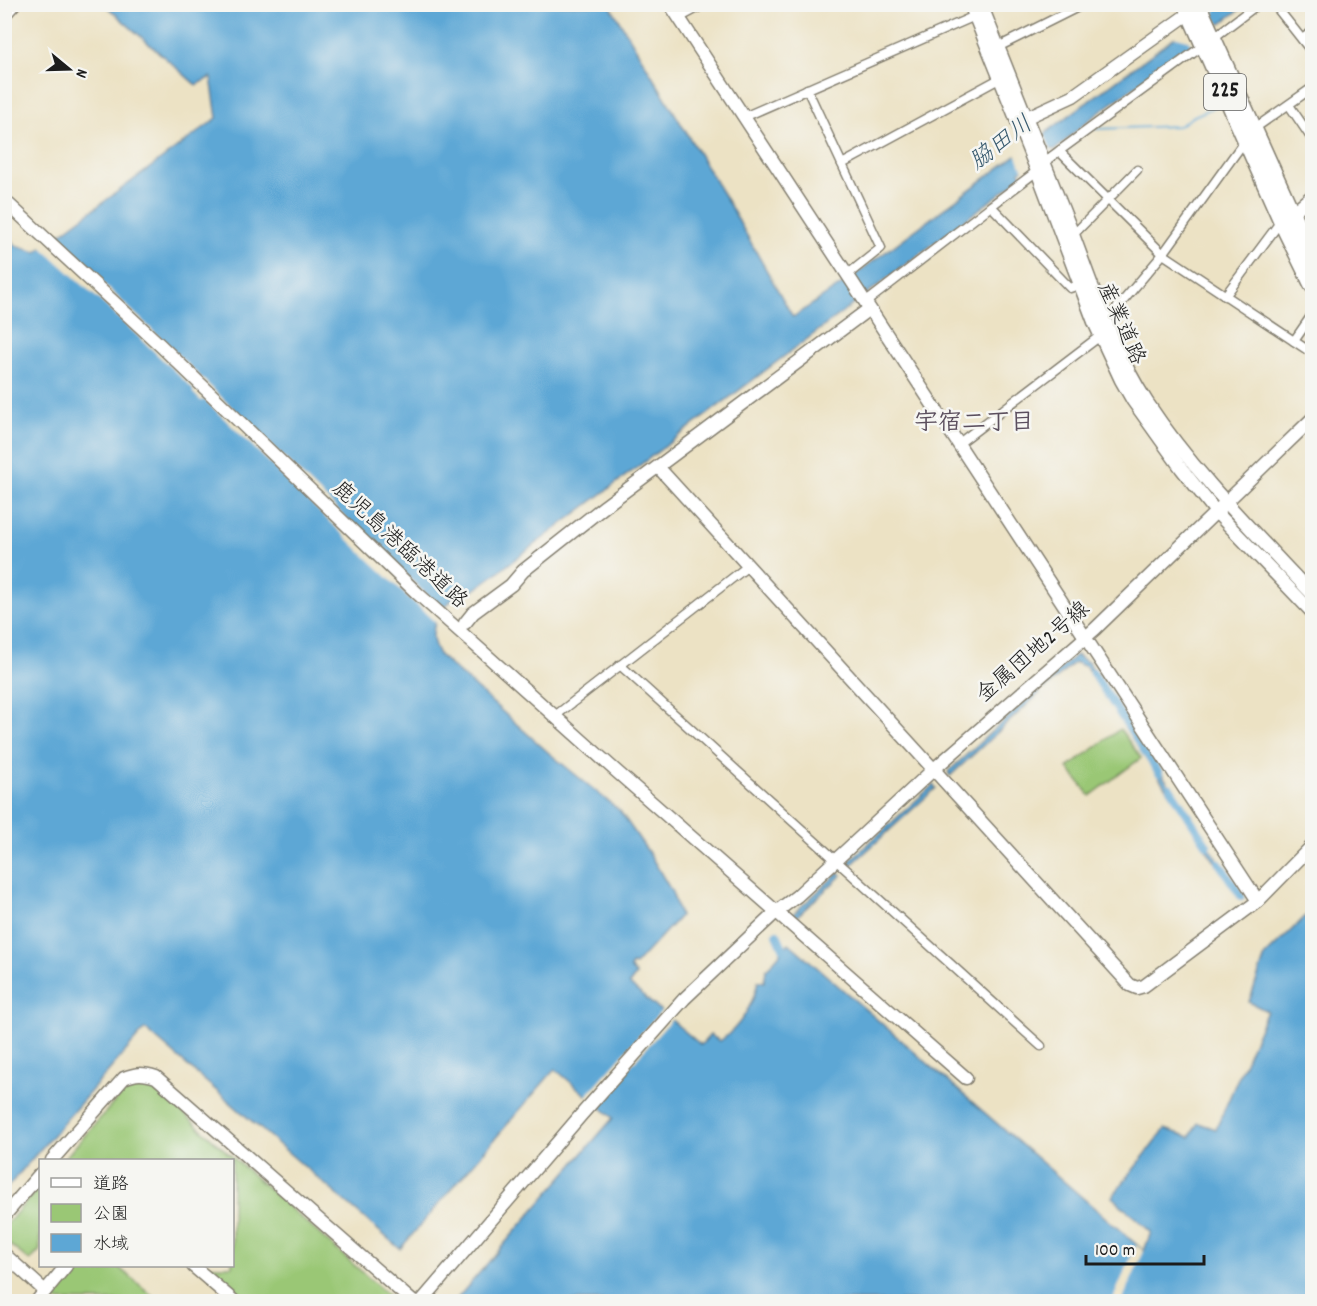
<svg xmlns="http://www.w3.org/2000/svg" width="1317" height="1306" font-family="Dekko,'Klee One',sans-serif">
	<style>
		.green { fill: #9ac775; stroke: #5b7248; stroke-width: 1.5 }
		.water { fill: #5da7d5; stroke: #3c6278; stroke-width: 1.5 }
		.pier { fill: #ece2c4 }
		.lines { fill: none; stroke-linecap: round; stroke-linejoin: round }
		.stream { stroke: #5da7d5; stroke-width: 2 }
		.canal { stroke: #5da7d5; stroke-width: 8 }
		.street-casing { stroke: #847f70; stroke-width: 11 }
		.secondary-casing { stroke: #847f70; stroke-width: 15 }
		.highway-casing { stroke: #847f70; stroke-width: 18 }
		.street { stroke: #fff; stroke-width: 8 }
		.secondary { stroke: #fff; stroke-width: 12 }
		.highway { stroke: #fff; stroke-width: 15 }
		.labels { text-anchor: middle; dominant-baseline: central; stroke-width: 5; stroke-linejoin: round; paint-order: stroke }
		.shield { fill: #f6f6f2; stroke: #5d5d5c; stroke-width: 1.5 }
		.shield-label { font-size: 21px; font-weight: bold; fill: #1c1c1c }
		.street-label { font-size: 22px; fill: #1c1c1c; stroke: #f6f6f2 }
		.water-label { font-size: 24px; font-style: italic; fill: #395b6f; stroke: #f6f6f2 }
		.neighbourhood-label { font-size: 24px; font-weight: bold; fill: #5b4f5e; stroke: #f6f6f2 }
	</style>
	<rect width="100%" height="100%" fill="#f6f6f2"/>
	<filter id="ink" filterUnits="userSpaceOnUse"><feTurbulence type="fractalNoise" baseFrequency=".0167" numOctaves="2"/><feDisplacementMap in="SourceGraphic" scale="12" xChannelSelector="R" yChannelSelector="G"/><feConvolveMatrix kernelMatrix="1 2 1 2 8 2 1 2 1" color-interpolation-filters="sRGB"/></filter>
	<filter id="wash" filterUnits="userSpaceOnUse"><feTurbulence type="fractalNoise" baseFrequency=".008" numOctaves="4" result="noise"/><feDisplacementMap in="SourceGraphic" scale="24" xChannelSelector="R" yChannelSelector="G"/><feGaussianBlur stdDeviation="1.35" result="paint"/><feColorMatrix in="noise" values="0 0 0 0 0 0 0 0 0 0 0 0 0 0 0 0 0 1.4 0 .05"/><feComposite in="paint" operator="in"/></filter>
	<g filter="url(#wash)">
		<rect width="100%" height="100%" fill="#ece2c4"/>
		<g class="green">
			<path d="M1120,729L1141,758L1090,796L1068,768Z"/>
			<path d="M141,1085L155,1088L389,1296L388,1301H246L203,1266H232V1160H63L126,1089Z"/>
			<path d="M40,1186V1250L30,1261L5,1241V1226Z"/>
			<path d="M78,1266H117L159,1301H46Z"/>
		</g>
		<g class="water">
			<path d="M105,5H610L729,204L793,317L844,283L1218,5H1246L1085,123L1055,150L1052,149L1020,171L1022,177L473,591C452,593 432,616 433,638C433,643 437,650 439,655L549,753L620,811L649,853L672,892L680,916L635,965L632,964L630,968L636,975L629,984L701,1045L710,1035L720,1041C740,1027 754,1004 758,981L764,982L766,970L789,943L1144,1251L1151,1232L1112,1197L1165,1129L1190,1137L1198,1123L1216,1129L1267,1011L1249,1002L1265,956L1312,910V1301H455L613,1118L555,1069L400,1249L145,1029L5,1190V235L17,246L36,252L217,118L211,77L196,85Z"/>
			<path d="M1076,655L1089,663L1099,680L1097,682L1086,667L1075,662L1045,689L1042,685Z"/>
			<path d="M1037,690L1040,693L950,776L948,772Z"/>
			<path d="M1154,762L1176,795L1172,797L1151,765Z"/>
			<path d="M933,785L936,788L849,867L846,864Z"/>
			<path d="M1202,835L1226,872L1223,874L1199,838Z"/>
			<path d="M839,872L842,875L795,918L792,915Z"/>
		</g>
		<g class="pier">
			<path d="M1216,5L1214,17L1221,27L1192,46L1188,40L1173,36Z"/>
			<path d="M1044,132L1051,150L1023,171L1016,153Z"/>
			<path d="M53,236L143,321L347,519L446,613L438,625L371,562L205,400L201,401L193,393V389L120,319L40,246Z"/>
			<path d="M663,1009L673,1018L595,1106L585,1097Z"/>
			<path d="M1136,1245L1144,1251L1122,1301H1112Z"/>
		</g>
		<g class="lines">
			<path class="stream" d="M1095,129L1179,126L1192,117L1219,105"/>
			<g class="canal">
				<path d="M1093,673L1159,773"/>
				<path d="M1170,788L1207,845"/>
				<path d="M1219,863L1241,896"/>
				<path d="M777,934L784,950"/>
			</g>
		</g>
	</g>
	<g filter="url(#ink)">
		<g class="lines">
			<defs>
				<g id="street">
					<path d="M1274,4L1312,52"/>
					<path d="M679,18L705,4"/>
					<path d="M1213,38L1258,4"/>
					<path d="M1302,39L1312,32"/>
					<path d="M998,47L1084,4"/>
					<path d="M807,89L881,248L847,275"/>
					<path d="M1289,105L1312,139"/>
					<path d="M744,117L975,16"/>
					<path d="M1255,128L1312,88"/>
					<path d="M1059,151L1163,254L1312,353"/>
					<path d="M1044,162L1204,45"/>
					<path d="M842,164L999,79"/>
					<path d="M991,206L1037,171"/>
					<path d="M1073,235L1137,170"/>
					<path d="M1225,296L1281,221"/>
					<path d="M865,303L991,206L1070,288L1079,285"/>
					<path d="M1105,320L1112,314L1163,254L1246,139"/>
					<path d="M1294,341L1312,315"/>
					<path d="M958,444L1100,336"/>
					<path d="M620,665L1041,1046"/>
					<path d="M555,716L748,566"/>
				</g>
				<g id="secondary">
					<path d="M670,4L1258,901"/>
					<path d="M970,4L1037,171L1094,322L1121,380L1133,401L1181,468L1216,512L1312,612"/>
					<path d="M981,4C1012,80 1042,156 1072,232C1094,290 1113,350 1147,402C1194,473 1254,532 1312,594"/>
					<path d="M4,15L14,4"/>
					<path d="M1021,120L1073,96L1195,9"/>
					<path d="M4,200L160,345L417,593L616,771L966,1078"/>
					<path d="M1287,217L1312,196"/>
					<path d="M659,468L1130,985L1137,988L1144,986L1258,901L1312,846"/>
					<path d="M465,623L473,613L511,585L523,571L605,506L869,309"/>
					<path d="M52,1160L124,1078C136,1073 143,1073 156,1077L413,1302"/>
					<path d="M4,1216L40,1174"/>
					<path d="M4,1254L45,1291"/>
					<path d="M193,1266L235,1302"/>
					<path d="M36,1302L66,1266"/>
					<path d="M421,1302L581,1115L684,999L776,912L797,896L934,769L1095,629L1312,419"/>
				</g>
				<g id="highway">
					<path d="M1185,4L1286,232L1312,285"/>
					<path d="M1198,4L1312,257"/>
				</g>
			</defs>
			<use href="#street" class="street-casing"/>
			<use href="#secondary" class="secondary-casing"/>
			<use href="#highway" class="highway-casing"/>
			<use href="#street" class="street"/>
			<use href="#secondary" class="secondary"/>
			<use href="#highway" class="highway"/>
		</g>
	</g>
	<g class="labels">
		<rect class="shield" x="1204" y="74" width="42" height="36" rx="4.5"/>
		<g class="shield-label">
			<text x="1225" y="92">225</text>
		</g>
		<g class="street-label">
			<text transform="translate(1120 324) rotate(66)">産業道路</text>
			<text transform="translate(399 546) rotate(43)">鹿児島港臨港道路</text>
			<text transform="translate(1034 653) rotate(-41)">金属団地2号線</text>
		</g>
		<g class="water-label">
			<text transform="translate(1002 144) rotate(-37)">脇田川</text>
		</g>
		<g class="neighbourhood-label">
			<text x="974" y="424">宇宿二丁目</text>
		</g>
	</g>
	<rect width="1317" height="1306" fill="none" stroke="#f6f6f2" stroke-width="24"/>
	<rect x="39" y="1159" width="195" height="108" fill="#f6f6f2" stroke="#9f9f9c" stroke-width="1.5"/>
	<rect x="51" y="1178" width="30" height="9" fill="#ffffff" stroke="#9f9f9c" stroke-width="1.5"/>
	<text x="93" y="1189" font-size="18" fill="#1c1c1c">道路</text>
	<rect x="51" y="1204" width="30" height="18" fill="#9ac775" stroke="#9f9f9c" stroke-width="1.5"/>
	<text x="93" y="1219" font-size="18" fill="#1c1c1c">公園</text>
	<rect x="51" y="1234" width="30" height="18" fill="#5da7d5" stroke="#9f9f9c" stroke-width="1.5"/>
	<text x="93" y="1249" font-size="18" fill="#1c1c1c">水域</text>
	<g transform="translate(69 69) rotate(109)" stroke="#f6f6f2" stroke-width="4.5" paint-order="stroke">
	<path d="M0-4.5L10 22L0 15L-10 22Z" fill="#1c1c1c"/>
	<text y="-9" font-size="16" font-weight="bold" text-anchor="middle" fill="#1c1c1c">N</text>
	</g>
	<path d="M1086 1255v9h118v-9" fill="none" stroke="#1c1c1c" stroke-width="3"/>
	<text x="1095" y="1255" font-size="18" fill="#1c1c1c" stroke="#f6f6f2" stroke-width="4.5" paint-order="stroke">100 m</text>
</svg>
